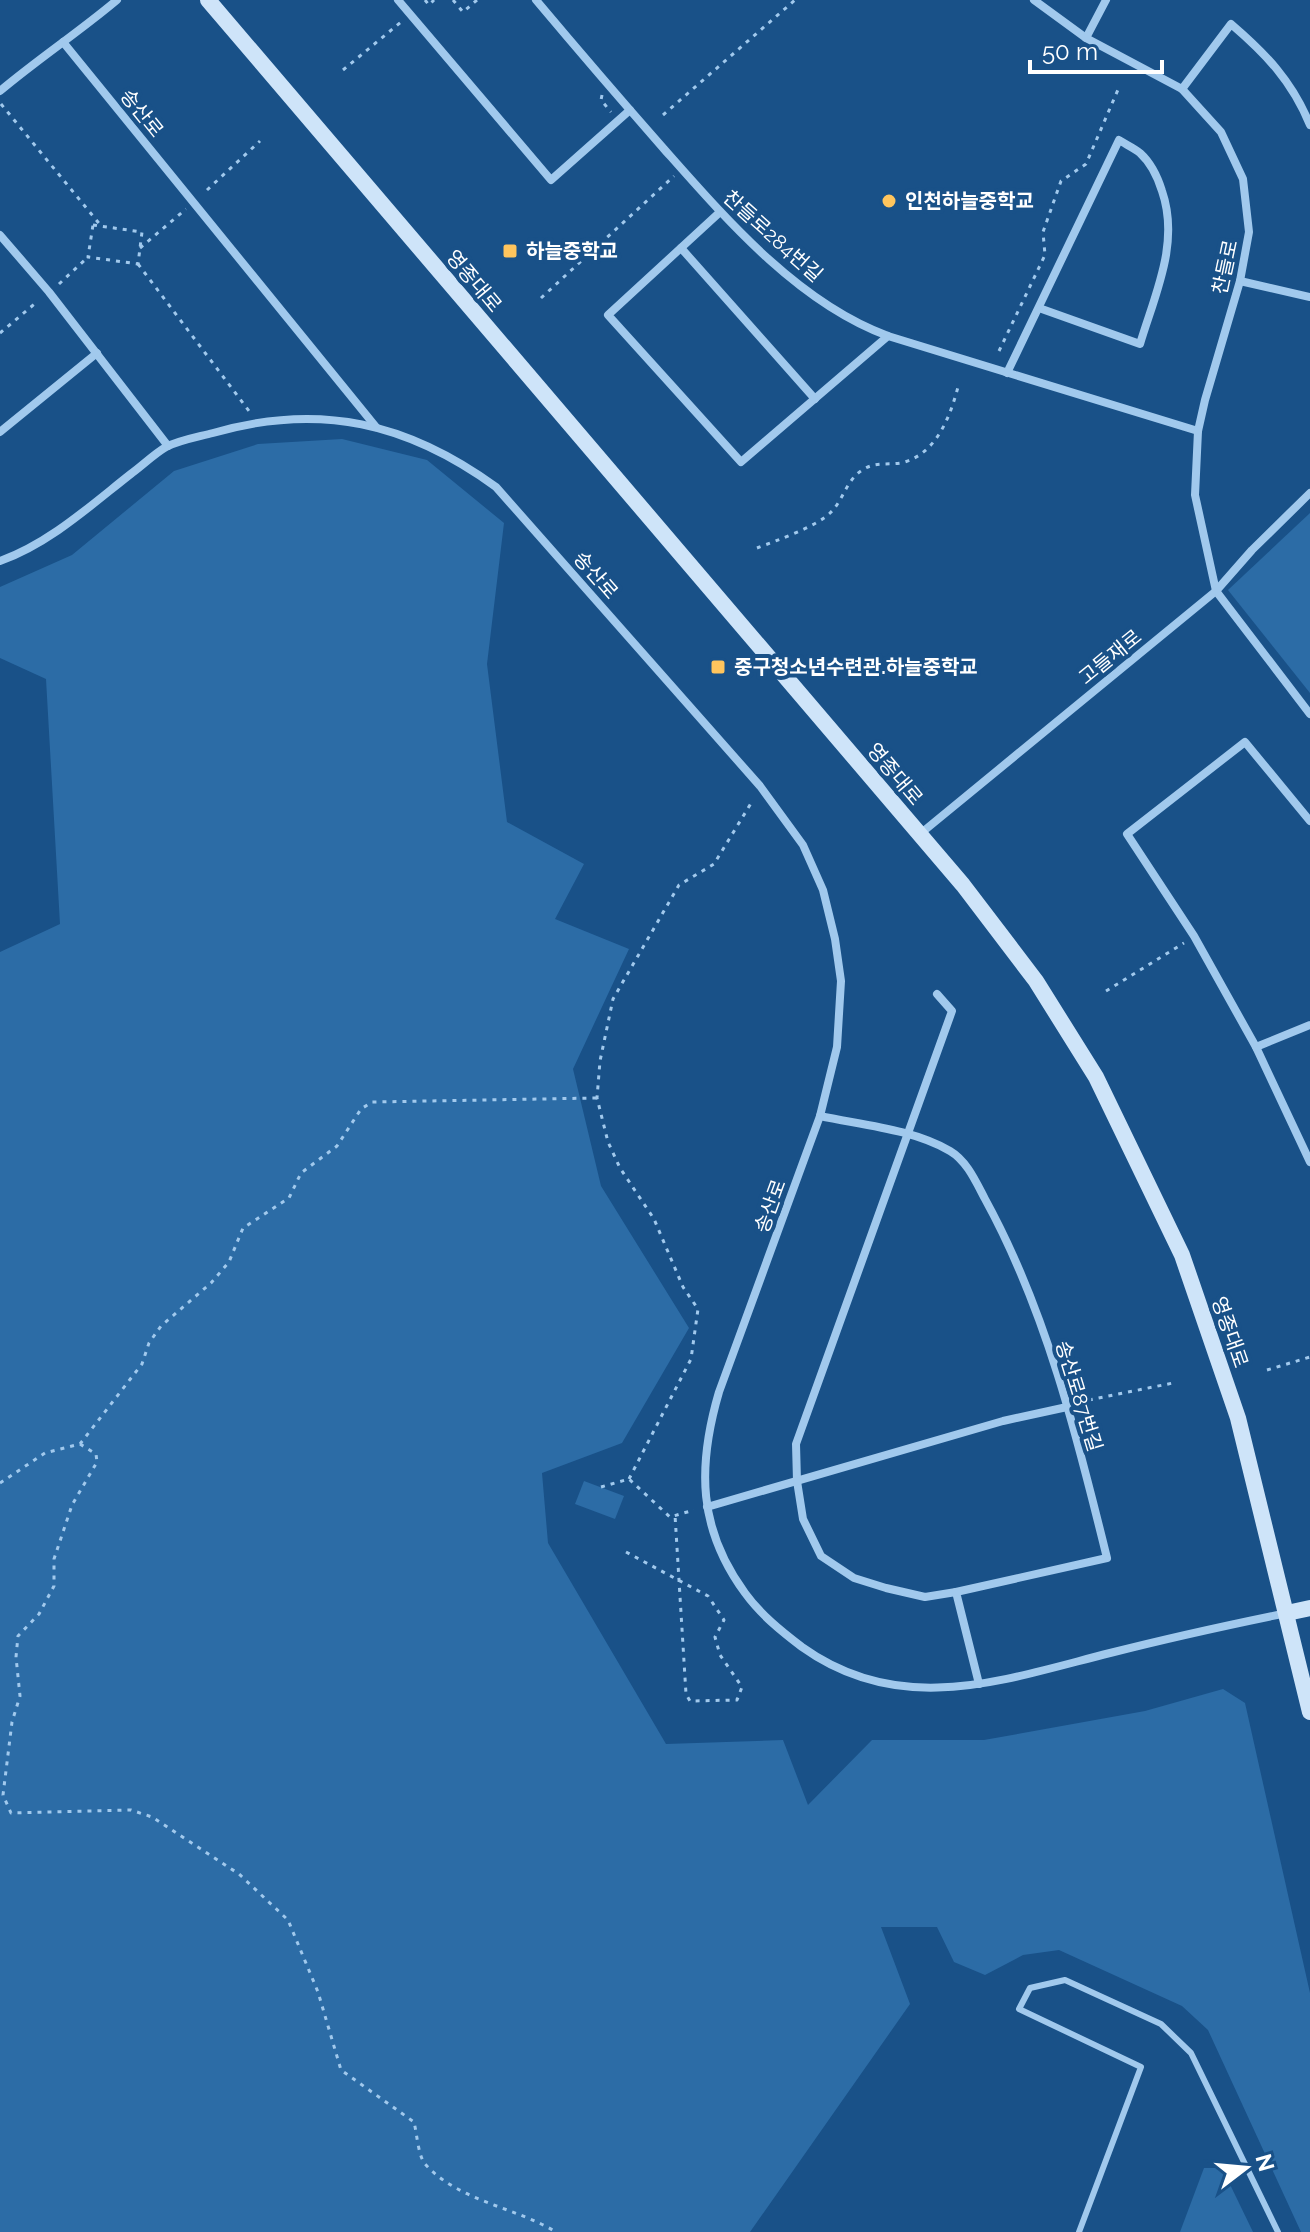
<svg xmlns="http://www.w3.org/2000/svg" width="1310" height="2232" font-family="Raleway,'Noto Sans KR',sans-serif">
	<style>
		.green { fill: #2c6ca6 }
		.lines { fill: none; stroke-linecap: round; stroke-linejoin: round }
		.path { stroke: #a1c9ed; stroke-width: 3; stroke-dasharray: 4 6; stroke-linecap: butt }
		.lane { stroke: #a1c9ed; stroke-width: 6 }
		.street { stroke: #a1c9ed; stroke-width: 8 }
		.secondary { stroke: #cee4f9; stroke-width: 16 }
		.poi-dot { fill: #ffc55d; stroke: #195188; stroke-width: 3 }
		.labels { text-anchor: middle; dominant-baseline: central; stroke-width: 8; stroke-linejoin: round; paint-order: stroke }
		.street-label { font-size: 20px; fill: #fff; stroke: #195188 }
		.poi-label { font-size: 20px; font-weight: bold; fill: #fff; stroke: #195188; text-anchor: start }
	</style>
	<rect width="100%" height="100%" fill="#195188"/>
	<g class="green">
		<path d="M342,439L427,460L504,523L487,664L507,822L584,864L555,919L629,949L573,1069L601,1186L689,1328L622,1443L542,1473L548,1543L666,1744L783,1740L808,1805L872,1740H984L1145,1711L1223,1689L1245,1703L1310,1993V2232H1301L1208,2030L1182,2006L1059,1950L1023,1955L985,1975L954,1962L937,1927H881L910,2004L750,2232H0V952L60,924L46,679L0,658V587L72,555L174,471L258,444Z"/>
		<path d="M1310,513V693L1228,590Z"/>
		<path d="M584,1481L624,1496L615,1519L575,1504Z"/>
		<path d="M1204,2168H1222L1253,2232H1180Z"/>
	</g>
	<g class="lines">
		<g class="path">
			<path d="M425,0L429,5L434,0"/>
			<path d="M453,0L463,12L477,0"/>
			<path d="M343,70L401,22"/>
			<path d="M602,95L601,100L611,112"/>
			<path d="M1,104L102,227"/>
			<path d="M663,115L795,0"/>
			<path d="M207,190L260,141"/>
			<path d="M93,225L142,232L138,264L88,257Z"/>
			<path d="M140,248L186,209"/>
			<path d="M138,264L249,411"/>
			<path d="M59,284L88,257"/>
			<path d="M541,298L674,176"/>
			<path d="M0,333L38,301"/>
			<path d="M999,351L1045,255L1043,232L1061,181L1086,164L1120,85"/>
			<path d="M757,548C775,541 816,527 830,513C844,500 846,479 864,469C875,462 888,465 901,463C936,455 950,417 958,387"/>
			<path d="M1106,991L1184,943"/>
			<path d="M1267,1370L1310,1357"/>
			<path d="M1079,1402L1173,1383"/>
			<path d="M80,1444L96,1454L97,1462L72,1505L54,1559V1586L39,1614L18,1636L16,1657L20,1696L12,1722L3,1795L11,1813L131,1810L152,1817L239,1874L288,1920L318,1992L341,2070L414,2122C417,2134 418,2155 425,2164C458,2201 515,2207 556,2232"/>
			<path d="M629,1479L691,1359L698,1309L683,1287L654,1219L620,1168L608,1142L597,1098L600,1061L613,999L679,885L714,864L753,800"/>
			<path d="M0,1483L45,1453L80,1444L142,1364L149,1343L161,1326L211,1283L229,1262L243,1228L289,1198L301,1173L337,1146L361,1109L372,1102L597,1098"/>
			<path d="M601,1487L629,1479L670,1517L694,1510"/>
			<path d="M626,1552L708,1596L724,1620L715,1637L720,1655L742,1687L737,1700L690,1701L686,1694L675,1515"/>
		</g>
		<path class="lane" d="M1079,2232L1141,2067L1019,2009L1030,1988L1065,1980L1161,2024L1191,2053L1278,2232"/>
		<g class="street">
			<path d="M398,0L551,180L630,110"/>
			<path d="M536,0C578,50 621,100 664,149C726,219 798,303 888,336L1198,431"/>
			<path d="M1034,0L1086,38L1182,89L1221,132L1243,179L1249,232L1240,281L1205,400L1198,431L1195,495L1216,591L1310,714"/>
			<path d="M1086,38L1106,0"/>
			<path d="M63,42L376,427"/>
			<path d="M1182,89L1231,24C1266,54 1292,81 1310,125"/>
			<path d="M0,91C38,59 79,32 117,0"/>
			<path d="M720,212L608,315L741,462L888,336"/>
			<path d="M0,235L49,292L168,446"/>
			<path d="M681,248L815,399"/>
			<path d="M1240,281L1310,297"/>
			<path d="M1007,373L1119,140C1125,144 1134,148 1140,153C1151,163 1158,178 1162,191C1180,243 1155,294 1140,344L1039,308"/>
			<path d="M0,432L97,353"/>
			<path d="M0,561C50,543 91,505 132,473C143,465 154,454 166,447C180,440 198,437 213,433C320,402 408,423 496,487L760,786L803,845L823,890L835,939L841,981L837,1047L820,1116L719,1392C697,1467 698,1529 745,1593C761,1615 781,1631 802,1647C901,1718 1003,1680 1110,1653C1169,1638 1228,1625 1287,1613"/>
			<path d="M1310,821L1245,742L1127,834L1194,936L1256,1047L1310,1162"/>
			<path d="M920,834L1216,591L1252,550L1310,493"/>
			<path d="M937,994L952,1011L796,1444L797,1481L803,1519L821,1556L854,1578L886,1588L925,1597L956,1592"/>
			<path d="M1256,1047L1310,1025"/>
			<path d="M820,1116C862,1125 912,1129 950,1151C967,1161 976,1182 985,1199C1046,1310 1077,1436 1107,1558L956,1592L979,1684"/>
			<path d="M707,1507L1003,1421L1067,1407"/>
		</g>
		<g class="secondary">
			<path d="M208,0L963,885L1036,981L1096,1077L1182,1255L1238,1418L1310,1712"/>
			<path d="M1287,1613L1310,1608"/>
		</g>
	</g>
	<g class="poi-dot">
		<circle cx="889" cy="201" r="8"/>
		<rect x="502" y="243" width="16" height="16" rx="4"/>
		<rect x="710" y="659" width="16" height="16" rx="4"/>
	</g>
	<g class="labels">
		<g class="street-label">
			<text transform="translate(142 113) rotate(51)">송산로</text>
			<text transform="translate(773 236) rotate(42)">찬들로284번길</text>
			<text transform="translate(1225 267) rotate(-78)">찬들로</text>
			<text transform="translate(474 281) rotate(50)">영종대로</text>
			<text transform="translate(596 575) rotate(49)">송산로</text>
			<text transform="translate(1110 657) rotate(-39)">고들재로</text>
			<text transform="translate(895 774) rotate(50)">영종대로</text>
			<text transform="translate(770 1206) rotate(-70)">송산로</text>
			<text transform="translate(1230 1332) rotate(71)">영종대로</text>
			<text transform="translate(1079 1396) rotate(73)">송산로87번길</text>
		</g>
		<g class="poi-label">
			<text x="905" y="201">인천하늘중학교</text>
			<text x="526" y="251">하늘중학교</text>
			<text x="734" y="667">중구청소년수련관.하늘중학교</text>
		</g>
	</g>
	<g transform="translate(1246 2168) rotate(74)" stroke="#195188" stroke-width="6" paint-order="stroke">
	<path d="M0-6L14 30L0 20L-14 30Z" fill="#ffffff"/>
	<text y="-12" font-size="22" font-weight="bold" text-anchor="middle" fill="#ffffff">N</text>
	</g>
	<path d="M1030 60v12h132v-12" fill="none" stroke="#ffffff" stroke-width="4"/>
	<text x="1042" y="60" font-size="24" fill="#ffffff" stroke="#195188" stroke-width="6" paint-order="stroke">50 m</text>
</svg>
